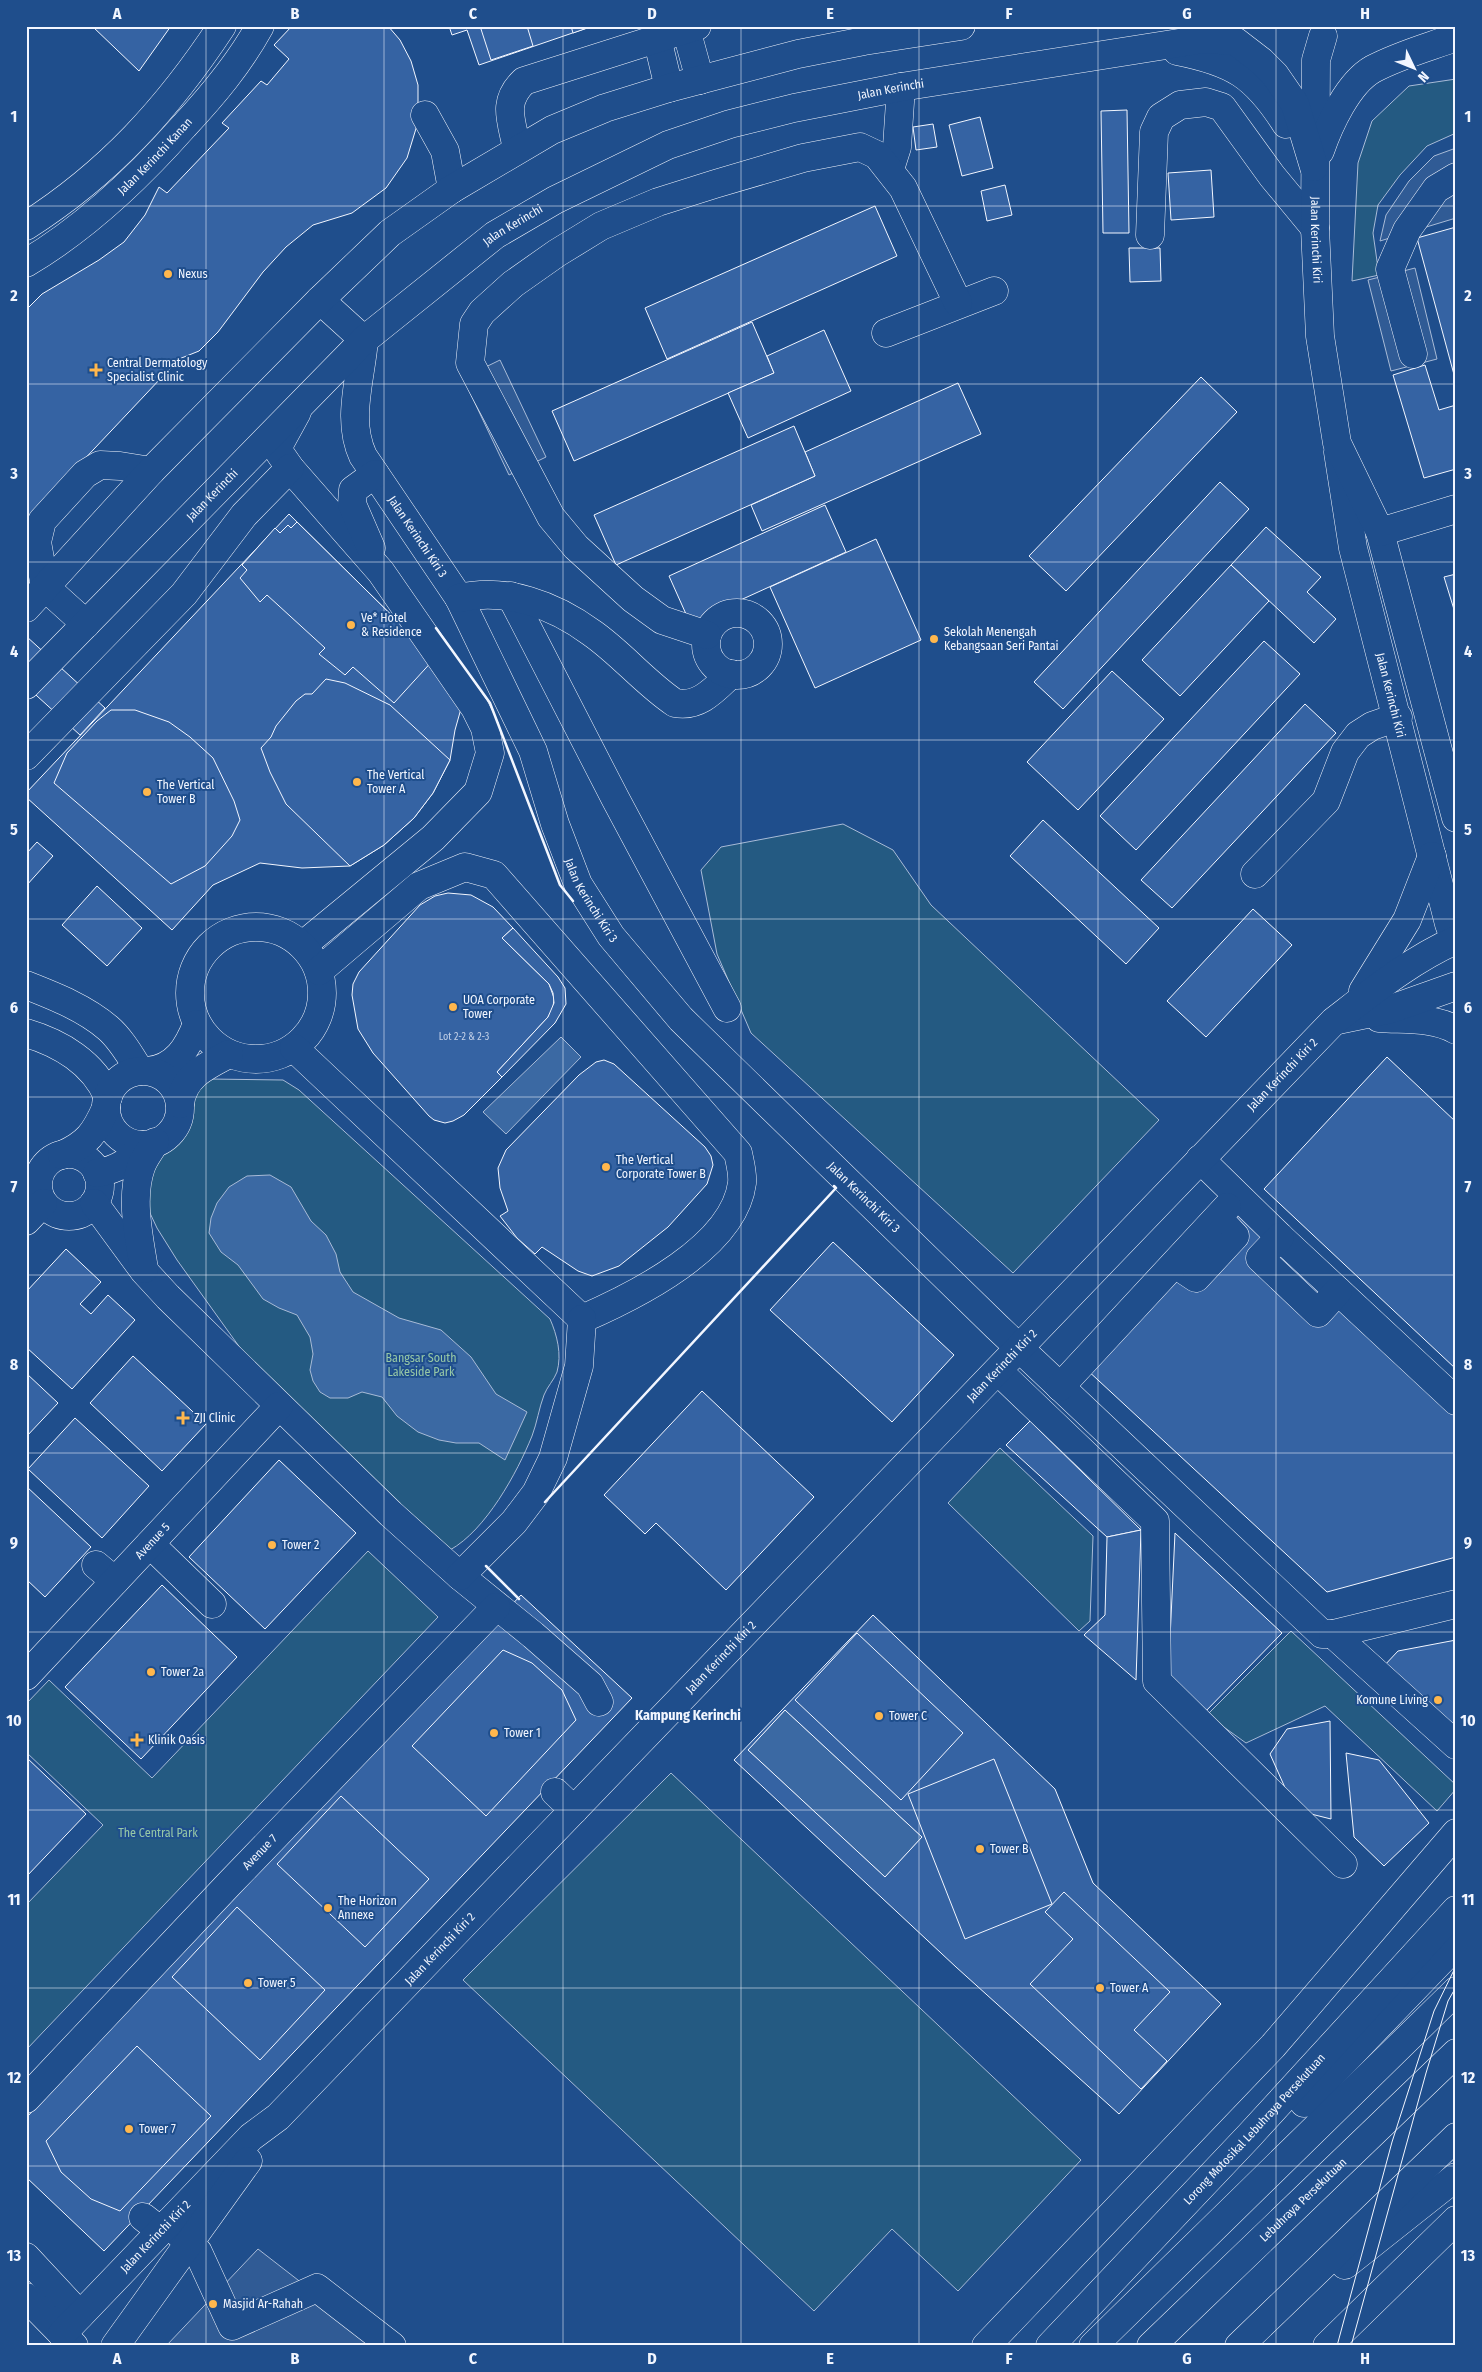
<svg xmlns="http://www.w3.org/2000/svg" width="1482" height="2372" font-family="'Fira Sans Condensed',sans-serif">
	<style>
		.green { fill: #245a82; stroke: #a8bbd7 }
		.parking { fill: #305b95; stroke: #a8bbd7 }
		.water { fill: #3b69a3; stroke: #a8bbd7 }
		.building { fill: #3563a3; stroke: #f2f6ff; fill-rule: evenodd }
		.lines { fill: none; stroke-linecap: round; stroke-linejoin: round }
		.minor-casing { stroke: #f2f6ff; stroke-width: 29 }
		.major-casing { stroke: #f2f6ff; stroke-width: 29 }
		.highway-casing { stroke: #f2f6ff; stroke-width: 29 }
		.minor { stroke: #1f4e8c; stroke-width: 28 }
		.major { stroke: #1f4e8c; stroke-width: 28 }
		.highway { stroke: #1f4e8c; stroke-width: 28 }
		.tram { stroke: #f2f6ff; stroke-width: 1 }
		.wall { stroke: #f2f6ff; stroke-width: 2.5 }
		.grid { fill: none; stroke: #f2f6ff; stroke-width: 1; stroke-opacity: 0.55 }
		.poi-dot { fill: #ffb74d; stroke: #1f4e8c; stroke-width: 2 }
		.labels { text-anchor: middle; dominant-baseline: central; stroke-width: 4; stroke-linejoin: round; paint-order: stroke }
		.number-label { font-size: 10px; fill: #c3d1e8 }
		.street-label { font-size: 12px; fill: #f2f6ff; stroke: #1f4e8c }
		.poi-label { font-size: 12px; fill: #f2f6ff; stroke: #1f4e8c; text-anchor: start }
		.park-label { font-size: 12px; fill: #97c8a6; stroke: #1f4e8c }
		.neighbourhood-label { font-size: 14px; font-weight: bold; fill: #f2f6ff; stroke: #1f4e8c }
		.neatline { fill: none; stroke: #f2f6ff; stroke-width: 2 }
		.grid-label { font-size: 16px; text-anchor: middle; font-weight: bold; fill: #f2f6ff }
	</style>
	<rect width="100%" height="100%" fill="#1f4e8c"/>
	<g class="green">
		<path d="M1456,79V133L1427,146L1400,175L1378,205L1373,233L1379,275L1352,281L1358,163L1372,121L1409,86Z"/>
		<path d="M843,824L893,850L931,905L1159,1120L1013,1273L751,1033L717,954L701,870L721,847Z"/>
		<path d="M208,1079L283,1080L299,1090L550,1319C557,1335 562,1354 557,1372C554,1380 547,1387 544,1395C539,1408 537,1423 532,1436C517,1473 486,1530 450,1550L261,1377L177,1260L157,1228L149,1211L142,1183L155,1158L168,1151L187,1132L190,1125L193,1114L190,1087Z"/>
		<path d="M1000,1448L1093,1536L1090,1621L1079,1631L948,1503Z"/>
		<path d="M368,1551L438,1617L26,2050V1905L103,1825L26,1752V1704L49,1680L152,1778Z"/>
		<path d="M1291,1631L1456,1785V1789L1437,1811L1325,1706L1246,1743L1207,1715Z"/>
		<path d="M671,1773L1081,2160L958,2291L892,2229L814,2311L463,1980Z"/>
	</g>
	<g class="parking">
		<path d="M1456,148V218L1380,241L1386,215L1409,181L1434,156Z"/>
		<path d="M1415,268L1437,359L1391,371L1368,280Z"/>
		<path d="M500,360L546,457L509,475L463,378Z"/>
		<path d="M258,2249L383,2346H166Z"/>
	</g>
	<g class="water">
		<path d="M561,1037L581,1057L506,1134L483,1112Z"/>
		<path d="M270,1175L291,1187L311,1221L326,1235L336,1254L340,1272L353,1292L399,1318L441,1330L471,1357L496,1394L527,1412L505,1460L479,1443H456L439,1440L418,1432L397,1416L382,1397L362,1392L348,1398H330L320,1392L313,1381L310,1370L313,1354L310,1337L297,1315L279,1308L263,1299L238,1265L221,1252L209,1233L211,1218L217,1203L229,1187L247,1176Z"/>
		<path d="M785,1710L922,1837L885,1877L748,1750Z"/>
	</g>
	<g class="building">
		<path d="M92,26H171L139,71Z"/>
		<path d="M292,26H388L400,40L411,61L418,85V122L407,158L386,188L352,213L313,225L286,247L263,272L218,332L199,351L179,359L26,521V310L42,294L99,260L124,242L145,215L159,187L167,193L229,128L222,123L261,81L267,85L289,59L274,45Z"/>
		<path d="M449,26H593L479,65L467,30L452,35Z"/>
		<path d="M480,26H527L533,46L491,60Z"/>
		<path d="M571,26H593L573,33Z"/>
		<path d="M1127,110L1129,233H1103L1101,111Z"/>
		<path d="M980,117L993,168L962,176L949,125Z"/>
		<path d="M933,124L937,147L916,150L913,127Z"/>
		<path d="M1211,170L1214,217L1171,220L1168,173Z"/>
		<path d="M1005,185L1012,215L987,221L981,191Z"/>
		<path d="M875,206L897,256L667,359L645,308Z"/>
		<path d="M1456,227V382L1417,238Z"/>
		<path d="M1129,248H1160L1161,281L1130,282Z"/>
		<path d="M752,322L774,373L574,461L552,411Z"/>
		<path d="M824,330L851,391L748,438L728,393L774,373L767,356Z"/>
		<path d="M1425,365L1439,410L1456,405V469L1424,478L1393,375Z"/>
		<path d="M1201,377L1237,412L1066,591L1029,556Z"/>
		<path d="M958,383L981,434L762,531L751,505L815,476L805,452Z"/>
		<path d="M794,426L815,476L616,565L594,515Z"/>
		<path d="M1220,482L1249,509L1063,709L1034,682Z"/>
		<path d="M825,505L846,552L690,623L669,576Z"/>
		<path d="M289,514L435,658L464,698L455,730L450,760L433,793L414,818L384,845L350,866L302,868L260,863L213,885L172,930L58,826L26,797V793Z"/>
		<path d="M297,522L435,658L394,703L353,667L345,675L319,654L325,648L267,595L260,602L240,578L247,570L242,565L275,528L280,533L288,525L291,528Z"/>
		<path d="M1266,527L1321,577L1307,592L1336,619L1314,643L1231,565Z"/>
		<path d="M876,539L921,640L815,688L770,587Z"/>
		<path d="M1231,565L1269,601L1180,696L1142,660Z"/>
		<path d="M1456,574V616L1444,577Z"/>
		<path d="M26,636L105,708L80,735L26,686Z"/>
		<path d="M1264,641L1300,674L1136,850L1100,816Z"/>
		<path d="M1112,671L1164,719L1078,810L1027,762Z"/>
		<path d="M326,679L345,683L390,705L450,760L433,793L414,818L384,845L350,866L286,804L270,772L261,748L271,737L276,726L296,701L305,694H312Z"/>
		<path d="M1305,704L1336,733L1172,908L1141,880Z"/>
		<path d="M111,710H135L169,722L190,737L213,758L234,801L240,820L232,836L205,866L171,884L54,783L67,753L97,721Z"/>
		<path d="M1043,820L1159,928L1126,964L1010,856Z"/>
		<path d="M37,842L53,856L26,886V854Z"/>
		<path d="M97,886L142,928L107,966L62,925Z"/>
		<path d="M448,893L471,895L493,907L513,928L502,938L549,984L554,998L553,1008L548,1017L497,1072L502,1077L464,1115L453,1121L445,1123L434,1120L429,1116L373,1053L358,1029L352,995L353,984L359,972L420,905L435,896Z"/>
		<path d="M1253,909L1292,945L1206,1037L1167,1001Z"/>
		<path d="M513,928L558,977L565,988L566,1004L555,1023L502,1077L497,1072L548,1017L554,1003L553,993L549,984L502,938Z"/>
		<path d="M1387,1057L1456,1122V1369L1264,1189Z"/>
		<path d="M604,1060L614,1064L705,1147L711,1156L713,1165L707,1184L668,1227L619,1266L592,1276L578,1271L542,1247L535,1254L517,1238L500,1216L508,1211L500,1188L498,1168L506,1150L579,1075L596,1062Z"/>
		<path d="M1233,1208L1456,1417V1557L1327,1592L1085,1368Z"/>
		<path d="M833,1242L954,1355L892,1422L770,1310Z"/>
		<path d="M66,1249L101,1282L80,1304L91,1314L108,1295L135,1320L72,1389L26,1347V1292Z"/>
		<path d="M133,1356L206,1424L162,1471L90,1403Z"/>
		<path d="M26,1373L58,1403L26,1437Z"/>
		<path d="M702,1391L814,1497L726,1590L656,1523L645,1534L604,1495Z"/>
		<path d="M75,1418L149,1486L102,1538L28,1469Z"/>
		<path d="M1030,1421L1141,1530L1107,1537L1006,1445Z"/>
		<path d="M279,1460L356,1533L265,1629L189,1557Z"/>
		<path d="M26,1486L91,1547L45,1597L26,1579Z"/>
		<path d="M1141,1530L1136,1680L1084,1635L1105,1615L1107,1537Z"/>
		<path d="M1175,1533L1282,1633L1202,1715L1168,1681Z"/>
		<path d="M162,1585L237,1657L141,1759L65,1687Z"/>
		<path d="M521,1595L632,1698L104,2251L26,2177V2118Z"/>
		<path d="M873,1615L1055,1789L1093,1883L1221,2004L1119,2114L956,1967L734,1760ZM785,1710L922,1837L885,1877L748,1750Z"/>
		<path d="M857,1633L963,1733L901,1800L795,1700Z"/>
		<path d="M1456,1640V1733L1383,1667L1398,1651Z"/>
		<path d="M503,1650L532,1663L562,1690L576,1720L486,1816L412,1746Z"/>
		<path d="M1330,1721L1331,1819L1295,1810L1270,1754L1287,1729Z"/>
		<path d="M1346,1753L1379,1760L1429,1823L1384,1866L1354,1837Z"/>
		<path d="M26,1757L86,1814L26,1877Z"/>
		<path d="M994,1759L1052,1904L965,1939L908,1794Z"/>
		<path d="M341,1796L429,1879L365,1947L277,1864Z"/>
		<path d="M1064,1892L1170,1992L1134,2030L1167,2061L1141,2089L1030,1984L1073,1939L1045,1912Z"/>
		<path d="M237,1907L325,1990L260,2060L172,1977Z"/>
		<path d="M137,2046L211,2116L120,2211L91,2199L61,2172L46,2141Z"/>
	</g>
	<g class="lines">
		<defs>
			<g id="minor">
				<path d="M686,29L700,80"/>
				<path d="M657,38L669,88"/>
				<path d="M425,115L445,151L452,189"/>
				<path d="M517,149C512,121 501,103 524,81L697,26"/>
				<path d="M890,169L897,147L901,87"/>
				<path d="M26,226C109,173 168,108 222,26"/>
				<path d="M1150,235L1154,132L1161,117L1180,105L1206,102L1222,107L1272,176L1315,228"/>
				<path id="s1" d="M26,263C87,227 138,178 184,126C213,95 239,64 260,26"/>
				<path d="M886,333L994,291"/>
				<path id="s2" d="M364,340C361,378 346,420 363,456L459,598L533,751L555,824L578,884L611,936L681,1019L997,1327L1322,1634H1333L1456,1604"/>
				<path d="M1413,354L1390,269L1407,230L1436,189L1456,177"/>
				<path d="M297,412L280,443L279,452L290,468L381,572L475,708L485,728L490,753L478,792L433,838L303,945"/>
				<path id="s3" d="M1338,452L1353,548L1449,924L1456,944"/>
				<path d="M1380,532L1456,818"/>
				<path d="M371,548L352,504L353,490L375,474"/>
				<path d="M511,596L615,798L727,1008"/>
				<path d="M459,598C506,587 554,605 592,633C622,654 645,683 675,703C699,708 715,689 731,674"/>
				<circle cx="737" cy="644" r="31"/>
				<path d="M86,624L45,587L37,542L42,521L85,474L100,465L120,466L151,471"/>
				<path d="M707,635L662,620L633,599L576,547L551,517L470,363L474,324L482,312L513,284L557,253L601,226L658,202L715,184L803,158L860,147L877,155L903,188L958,303"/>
				<path d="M26,756L184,594L244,515L290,468"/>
				<path d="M1255,874L1326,801L1345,752L1358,735L1372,726L1398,717"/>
				<circle cx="256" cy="993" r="66"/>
				<path d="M319,971L419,886L465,867L494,875L738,1153C740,1163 743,1173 742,1183C734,1247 635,1296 582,1319"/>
				<path d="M26,985C54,996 85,1008 108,1028C121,1039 131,1057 140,1071"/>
				<path d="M1363,991L1407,920L1432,856"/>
				<path d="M1379,1018C1405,1020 1433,1017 1456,1030"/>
				<path d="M1338,1020L1391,1009L1456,986"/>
				<path d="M26,1033C60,1043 94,1063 108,1097"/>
				<path d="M294,1048L582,1319"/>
				<path d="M148,1071C176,1068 188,1047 197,1024"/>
				<circle cx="143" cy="1108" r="37"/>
				<path d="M180,1104C183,1076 206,1066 229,1054"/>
				<circle cx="69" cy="1185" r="31"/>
				<path d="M62,1155C87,1144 95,1133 106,1108"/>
				<path d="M1200,1159L1280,1237L1456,1401"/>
				<path d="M97,1173C120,1169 128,1162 143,1145"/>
				<path d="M94,1203L144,1271L168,1297L391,1514L460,1576L533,1635L590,1685L599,1702"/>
				<path d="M26,1221L43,1203"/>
				<path d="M1280,1237L1260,1258L1318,1313L1338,1291"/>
				<path d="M1175,1264L1196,1278L1235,1236L1218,1218"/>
				<path d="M144,1269C139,1237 130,1198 141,1167C144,1158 151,1150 155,1142"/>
				<path d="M998,1371L1155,1521L1157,1681L1343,1864"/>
				<path d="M1060,1387L1227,1207"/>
				<path d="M150,1544L212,1604"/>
				<path d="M96,1565L115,1581"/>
				<path d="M460,1576L514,1522L536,1493L553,1458L579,1366L582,1319"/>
				<path d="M1333,1634L1456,1745"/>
				<path id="s4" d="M26,1676L279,1406"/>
				<path d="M555,1792L574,1810"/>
				<path id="s5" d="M26,2099L228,1885L496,1607"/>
				<path d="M1304,2103L1456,1945"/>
				<path d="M143,2217L161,2231"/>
				<path d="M168,2223L198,2252L232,2326L317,2288L392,2346"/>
				<path d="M26,2257L80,2315"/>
				<path d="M26,2297L74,2346"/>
				<path id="s6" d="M62,2334L251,2137L278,2117L1334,1021C1373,991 1411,960 1456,940"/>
				<path d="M115,2346L248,2161"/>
				<path id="s7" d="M1050,2346L1249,2136L1456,1910"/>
				<path d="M1327,2346L1456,2220"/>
			</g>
			<g id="major">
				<path id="s8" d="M1323,36L1316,60L1315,228L1320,336L1337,443L1380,532L1456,509"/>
				<path d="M1177,51C1233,62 1255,75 1286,124"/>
				<path d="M1320,151C1329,125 1348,83 1373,69C1399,55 1429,47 1456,37"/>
				<path d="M320,300L364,340"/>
				<path d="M26,608L151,471L320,300L390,233L452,189L552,130L605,108L669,88L798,54L864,41L961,26"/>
				<path id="s9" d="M26,685L364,340L495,235L555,200L668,145L730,124L794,108L901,87L1204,39L1235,41L1261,61L1275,75L1295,104L1314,167"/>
			</g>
			<g id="highway">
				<path d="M1345,2265L1456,2177"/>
				<path d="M986,2346L1273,2046L1456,1833"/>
				<path d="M1093,2346L1456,1991"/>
				<path id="s10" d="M1151,2346L1456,2053"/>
				<path d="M1239,2346L1456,2137"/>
			</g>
		</defs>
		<use href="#minor" class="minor-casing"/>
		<use href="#major" class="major-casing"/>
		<use href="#highway" class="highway-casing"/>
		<use href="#minor" class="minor"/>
		<use href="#major" class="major"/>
		<use href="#highway" class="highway"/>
		<g class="tram">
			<path d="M1337,2346L1392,2142L1434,2011L1456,1966"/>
			<path d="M1351,2346L1426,2073L1448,2001L1456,1987"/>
		</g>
		<g class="wall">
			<path d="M436,628L490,703L560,885L573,901"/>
			<path d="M545,1502L836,1188L834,1186"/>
			<path d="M486,1566L519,1599"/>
		</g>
	</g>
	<path class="grid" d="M206,26V2346M384,26V2346M563,26V2346M741,26V2346M919,26V2346M1098,26V2346M1276,26V2346M26,206H1456M26,384H1456M26,562H1456M26,740H1456M26,919H1456M26,1097H1456M26,1275H1456M26,1453H1456M26,1632H1456M26,1810H1456M26,1988H1456M26,2166H1456"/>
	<g class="poi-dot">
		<circle cx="168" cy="274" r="5"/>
		<path d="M93.5 362.5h5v5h5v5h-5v5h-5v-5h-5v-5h5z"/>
		<circle cx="351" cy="625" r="5"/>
		<circle cx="934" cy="639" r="5"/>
		<circle cx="357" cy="782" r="5"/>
		<circle cx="147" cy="792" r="5"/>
		<circle cx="453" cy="1007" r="5"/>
		<circle cx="606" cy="1167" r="5"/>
		<path d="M180.5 1410.5h5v5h5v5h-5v5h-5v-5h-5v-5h5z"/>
		<circle cx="272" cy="1545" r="5"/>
		<circle cx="151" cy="1672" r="5"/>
		<circle cx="1438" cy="1700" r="5"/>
		<circle cx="879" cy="1716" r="5"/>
		<circle cx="494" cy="1733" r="5"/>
		<path d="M134.5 1732.5h5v5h5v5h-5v5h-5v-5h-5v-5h5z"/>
		<circle cx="980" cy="1849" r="5"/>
		<circle cx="328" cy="1908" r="5"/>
		<circle cx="248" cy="1983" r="5"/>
		<circle cx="1100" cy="1988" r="5"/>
		<circle cx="129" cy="2129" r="5"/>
		<circle cx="213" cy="2304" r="5"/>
	</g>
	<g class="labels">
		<g class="number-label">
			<text x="464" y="1037">Lot 2-2 &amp; 2-3</text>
		</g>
		<g class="street-label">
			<text stroke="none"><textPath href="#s9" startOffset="1076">Jalan Kerinchi</textPath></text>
			<text stroke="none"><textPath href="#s1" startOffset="168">Jalan Kerinchi Kanan</textPath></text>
			<text stroke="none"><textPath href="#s9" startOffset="671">Jalan Kerinchi</textPath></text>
			<text stroke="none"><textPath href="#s8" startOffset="205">Jalan Kerinchi Kiri</textPath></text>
			<text stroke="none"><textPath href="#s9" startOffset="266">Jalan Kerinchi</textPath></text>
			<text stroke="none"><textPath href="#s2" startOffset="215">Jalan Kerinchi Kiri 3</textPath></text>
			<text stroke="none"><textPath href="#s3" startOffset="249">Jalan Kerinchi Kiri</textPath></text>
			<text stroke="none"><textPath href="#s2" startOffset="620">Jalan Kerinchi Kiri 3</textPath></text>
			<text stroke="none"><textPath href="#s6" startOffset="1754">Jalan Kerinchi Kiri 2</textPath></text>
			<text stroke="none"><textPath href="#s2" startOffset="1025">Jalan Kerinchi Kiri 3</textPath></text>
			<text stroke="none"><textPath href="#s6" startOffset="1350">Jalan Kerinchi Kiri 2</textPath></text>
			<text stroke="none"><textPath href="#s4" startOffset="185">Avenue 5</textPath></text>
			<text stroke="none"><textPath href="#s6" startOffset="945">Jalan Kerinchi Kiri 2</textPath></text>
			<text stroke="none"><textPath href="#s5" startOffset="340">Avenue 7</textPath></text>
			<text stroke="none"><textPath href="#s6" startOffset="540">Jalan Kerinchi Kiri 2</textPath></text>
			<text stroke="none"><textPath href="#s7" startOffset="298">Lorong Motosikal Lebuhraya Persekutuan</textPath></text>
			<text stroke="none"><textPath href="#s10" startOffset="211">Lebuhraya Persekutuan</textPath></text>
			<text stroke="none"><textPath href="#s6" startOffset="135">Jalan Kerinchi Kiri 2</textPath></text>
		</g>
		<g class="poi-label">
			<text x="178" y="274">Nexus</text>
			<text x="107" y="363">Central Dermatology<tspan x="107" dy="14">Specialist Clinic</tspan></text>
			<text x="361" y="618">Ve* Hotel<tspan x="361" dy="14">&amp; Residence</tspan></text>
			<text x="944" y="632">Sekolah Menengah<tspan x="944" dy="14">Kebangsaan Seri Pantai</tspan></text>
			<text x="367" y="775">The Vertical<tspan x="367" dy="14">Tower A</tspan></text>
			<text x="157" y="785">The Vertical<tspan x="157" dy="14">Tower B</tspan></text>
			<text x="463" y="1000">UOA Corporate<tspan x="463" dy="14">Tower</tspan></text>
			<text x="616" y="1160">The Vertical<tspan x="616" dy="14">Corporate Tower B</tspan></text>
			<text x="194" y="1418">ZJI Clinic</text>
			<text x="282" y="1545">Tower 2</text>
			<text x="161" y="1672">Tower 2a</text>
			<text x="1428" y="1700" text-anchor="end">Komune Living</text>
			<text x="889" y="1716">Tower C</text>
			<text x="504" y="1733">Tower 1</text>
			<text x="148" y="1740">Klinik Oasis</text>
			<text x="990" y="1849">Tower B</text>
			<text x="338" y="1901">The Horizon<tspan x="338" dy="14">Annexe</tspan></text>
			<text x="258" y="1983">Tower 5</text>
			<text x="1110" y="1988">Tower A</text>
			<text x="139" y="2129">Tower 7</text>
			<text x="223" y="2304">Masjid Ar-Rahah</text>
		</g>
		<g class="park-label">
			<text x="421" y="1358">Bangsar South<tspan x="421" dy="14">Lakeside Park</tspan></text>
			<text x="158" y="1833">The Central Park</text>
		</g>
		<g class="neighbourhood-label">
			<text x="688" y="1715">Kampung Kerinchi</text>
		</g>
	</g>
	<rect width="1482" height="2372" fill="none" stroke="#1f4e8c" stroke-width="55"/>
	<g transform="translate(1414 68) rotate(133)" stroke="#1f4e8c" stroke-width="4" paint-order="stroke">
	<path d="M0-4L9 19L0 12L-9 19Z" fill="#f2f6ff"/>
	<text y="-8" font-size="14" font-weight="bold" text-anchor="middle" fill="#f2f6ff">N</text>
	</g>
	<rect x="28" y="28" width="1426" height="2316" class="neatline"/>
	<g class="grid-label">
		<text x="117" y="19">A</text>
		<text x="295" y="19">B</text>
		<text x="473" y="19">C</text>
		<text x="652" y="19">D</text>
		<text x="830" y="19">E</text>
		<text x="1009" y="19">F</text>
		<text x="1187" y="19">G</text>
		<text x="1365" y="19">H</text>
		<text x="14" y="122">1</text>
		<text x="1468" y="122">1</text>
		<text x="14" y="301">2</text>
		<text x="1468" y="301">2</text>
		<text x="14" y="479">3</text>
		<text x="1468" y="479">3</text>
		<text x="14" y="657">4</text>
		<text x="1468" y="657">4</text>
		<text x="14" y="835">5</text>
		<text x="1468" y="835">5</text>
		<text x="14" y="1013">6</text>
		<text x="1468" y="1013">6</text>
		<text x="14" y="1192">7</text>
		<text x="1468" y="1192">7</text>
		<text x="14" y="1370">8</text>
		<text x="1468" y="1370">8</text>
		<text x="14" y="1548">9</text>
		<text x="1468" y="1548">9</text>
		<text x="14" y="1726">10</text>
		<text x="1468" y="1726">10</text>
		<text x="14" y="1905">11</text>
		<text x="1468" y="1905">11</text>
		<text x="14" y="2083">12</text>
		<text x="1468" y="2083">12</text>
		<text x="14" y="2261">13</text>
		<text x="1468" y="2261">13</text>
		<text x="117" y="2364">A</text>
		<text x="295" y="2364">B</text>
		<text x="473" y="2364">C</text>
		<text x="652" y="2364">D</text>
		<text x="830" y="2364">E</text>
		<text x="1009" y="2364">F</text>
		<text x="1187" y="2364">G</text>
		<text x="1365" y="2364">H</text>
	</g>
</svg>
